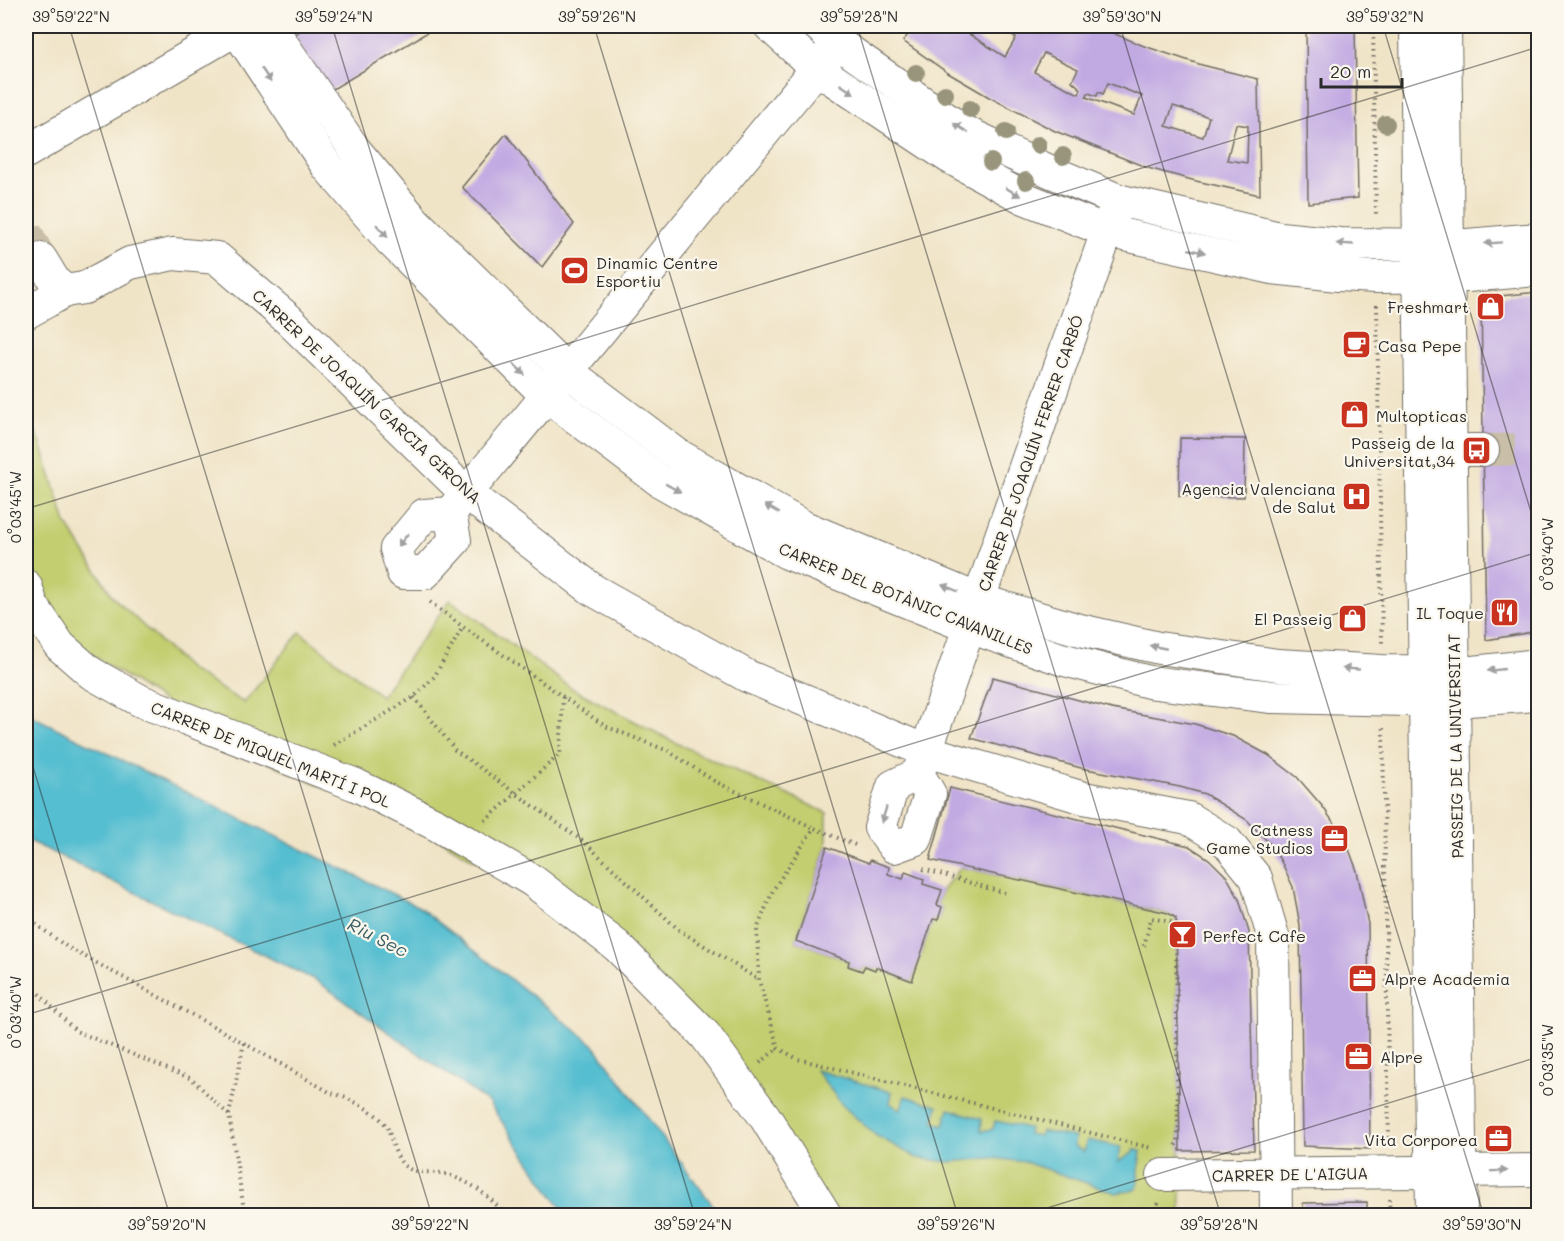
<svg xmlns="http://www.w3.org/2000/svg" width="1564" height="1241" font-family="Mali,sans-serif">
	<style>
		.green { fill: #c2ce70; stroke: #767c4e; stroke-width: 1.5 }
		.water { fill: #54bed0; stroke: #40747e; stroke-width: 1.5 }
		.building { fill: #c1a9e2; fill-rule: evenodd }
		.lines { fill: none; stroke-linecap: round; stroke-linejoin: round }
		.minor-tunnel { stroke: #c9bfa8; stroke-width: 32; stroke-dasharray: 32 16; stroke-linecap: butt }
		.minor-casing { stroke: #706c62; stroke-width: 34 }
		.path { stroke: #706c62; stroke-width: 4; stroke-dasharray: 1.5 4.5; stroke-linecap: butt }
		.minor { stroke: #fff; stroke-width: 32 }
		.tree { fill: #99957b }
		.oneway { fill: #a0a0a0 }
		.ticks { fill: none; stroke: #2b2b2b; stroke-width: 1.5; stroke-opacity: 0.45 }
		.labels { text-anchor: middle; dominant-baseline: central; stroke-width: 4.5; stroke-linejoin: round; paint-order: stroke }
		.poi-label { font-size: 16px; fill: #2b2b2b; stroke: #fbf7ec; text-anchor: end }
		.street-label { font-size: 16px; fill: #2b2b2b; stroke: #fbf7ec }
		.water-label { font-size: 18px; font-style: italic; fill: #395e65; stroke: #fbf7ec }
		.neatline { fill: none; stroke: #2b2b2b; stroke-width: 2 }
		.ticks-label { font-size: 15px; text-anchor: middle; fill: #2b2b2b }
	</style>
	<rect width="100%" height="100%" fill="#fbf7ec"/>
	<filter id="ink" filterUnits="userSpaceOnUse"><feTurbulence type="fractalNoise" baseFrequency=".0167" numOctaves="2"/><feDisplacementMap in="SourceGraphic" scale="12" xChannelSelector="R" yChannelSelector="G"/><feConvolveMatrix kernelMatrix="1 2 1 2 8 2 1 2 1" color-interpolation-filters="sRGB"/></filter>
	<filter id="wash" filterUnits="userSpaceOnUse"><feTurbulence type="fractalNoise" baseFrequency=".008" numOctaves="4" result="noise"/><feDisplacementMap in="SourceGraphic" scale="24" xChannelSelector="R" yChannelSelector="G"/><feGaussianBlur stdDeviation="1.35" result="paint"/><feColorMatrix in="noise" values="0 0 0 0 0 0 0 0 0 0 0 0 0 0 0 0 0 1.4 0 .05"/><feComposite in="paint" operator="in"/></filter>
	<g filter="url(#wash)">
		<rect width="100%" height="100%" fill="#f0e4c7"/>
		<path class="green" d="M26,413L41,444L66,523L113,597L190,670L244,703L300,632L381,696L450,600L573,689L678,744L827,813V847L796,941L849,961L848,966L862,971L865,966L874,970L876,967L912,981L933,919L938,920L942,908L937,905L942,890L961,867L1173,915L1176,923L1181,1215H811L757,1122L692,1041L610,957L527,891L431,834L235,748L26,612Z"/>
		<g class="water">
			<path d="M26,713L419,907L593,1044L720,1215H566L489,1103L315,980L29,841L26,837Z"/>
			<path d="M816,1070L892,1092L890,1103L900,1110L905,1096L938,1106L933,1122L944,1125L949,1109L982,1119L981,1131L993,1129L995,1121L1029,1128L1028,1134L1039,1136L1041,1131L1075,1137L1074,1146L1084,1152L1087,1140L1121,1147L1118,1162L1133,1153V1149L1141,1151L1137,1189L1116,1193L1025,1162L992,1158L949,1162L917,1158L875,1135L843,1106Z"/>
		</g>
		<g id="blocks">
			<g class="building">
				<path d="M308,26H438L328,92L293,35Z"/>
				<path d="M915,26H980L979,28L974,26L971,31L963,26L961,29L1005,57L1016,38L995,26H1096L1144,46L1202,65L1258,79L1260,195L1196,181L1148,168L1055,131L989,97L948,73L903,41ZM1044,53L1078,69L1072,81L1081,89L1079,94L1034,72ZM1108,83L1142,96L1134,115L1086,97L1088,93L1097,96L1098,92L1103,94ZM1173,106L1209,117L1203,137L1166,126ZM1236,124L1248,126L1247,163L1227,160Z"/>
				<path d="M1306,26H1355L1358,198L1308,203Z"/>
				<path d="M506,134L574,224L542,267L462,187Z"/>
				<path d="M1538,292V631L1486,640L1481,298Z"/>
				<path d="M1180,438L1245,439L1244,497L1179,496Z"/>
				<path d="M993,677L1112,709L1195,724L1233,736L1268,755L1297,777L1323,807L1346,841L1357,871L1368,924L1370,1149L1303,1146L1300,925L1293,887L1282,863L1271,845L1247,820L1205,794L1180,787L1081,768L971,738Z"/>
				<path d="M950,788L1189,846L1209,859L1227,877L1239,899L1249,932L1254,1150L1180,1151L1176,918L1168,913L930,860Z"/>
				<path d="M827,847L869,863L870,860L889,867L888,874L903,879L905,872L924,879L923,884L942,890L937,905L942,907L938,920L933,919L912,981L876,967L875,970L865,966L862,971L848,966L849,961L796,941Z"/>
				<path d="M1367,1202V1216H1303V1203Z"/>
				<path d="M1252,1210V1216H1200V1211Z"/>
			</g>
		</g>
	</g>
	<g filter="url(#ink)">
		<use href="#blocks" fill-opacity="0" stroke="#706c62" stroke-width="1.5"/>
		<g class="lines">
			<g class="minor-tunnel">
				<path d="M26,232L41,259"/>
				<path d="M1483,450L1538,449"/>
			</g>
			<defs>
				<g id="minor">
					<path d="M234,26L327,166L391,241L547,396L660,481L787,553L969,627L1061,659L1149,682L1272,697L1454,701L1538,695"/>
					<path d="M270,26L355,150L415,222L567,371L678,455L804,527L979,600L1076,629L1159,648L1278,665L1382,671L1473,672L1538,665"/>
					<path d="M770,26L817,69L949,157L1024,198L1107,231L1272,268L1338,275L1376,277L1467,276L1538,270"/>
					<path d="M819,26L838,43L965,132L1047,170L1118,200L1280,238L1340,244L1467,245L1538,239"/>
					<path d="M1416,26L1432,1216"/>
					<path d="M1445,26L1461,1216"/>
					<path d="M26,152L242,26"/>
					<path d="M41,259L55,282L65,291L84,288L130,263L173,254L217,258L288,319L466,493L593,590L747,676L926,751L1084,798L1188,818L1227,842L1256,878L1273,936L1276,1216"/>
					<path d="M26,313L65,291"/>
					<path d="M1470,450H1483"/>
					<path d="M450,513L455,540L425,573H403L396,549L424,515L450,513L838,43"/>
					<path d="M26,586L32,605L60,646L91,673L141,701L356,785L437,825L533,881L617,946L705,1035L765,1117L826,1216"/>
					<path d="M918,774L930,794L916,839L894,847L880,828L893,786L918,774L1118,200"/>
					<path d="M1460,1171L1538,1170"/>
					<path d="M1163,1175L1416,1172"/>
				</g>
			</defs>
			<use href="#minor" class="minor-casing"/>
			<g class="path">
				<path d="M1373,26L1376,217"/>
				<path d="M1377,305L1382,643"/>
				<path d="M430,602L463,627L605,726L668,751L716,782L814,828"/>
				<path d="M414,697L455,750L584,842L679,930L759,980"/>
				<path d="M1383,728L1389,1144"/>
				<path d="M334,745L414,697L434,677L463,627"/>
				<path d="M485,821L560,754L563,697"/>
				<path d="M855,845L814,828L773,890L757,929L759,980L778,1048L798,1059L1151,1148"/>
				<path d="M923,869L1005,893"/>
				<path d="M26,917L67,947L244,1043L331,1093C346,1096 382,1114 388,1129C392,1140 395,1158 405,1166C416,1175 428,1171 441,1173C464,1178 492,1195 504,1216"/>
				<path d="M1144,946L1151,918L1176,923L1178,1142L1175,1146"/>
				<path d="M26,981L76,1031L192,1079L229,1115L245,1216"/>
				<path d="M760,1063L778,1048"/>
				<path d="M229,1115L244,1043"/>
				<path d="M1389,1199L1390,1216"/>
				<path d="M1155,1216L1158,1202"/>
			</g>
			<use href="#minor" class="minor"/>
		</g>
		<g class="tree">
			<circle cx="916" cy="73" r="9"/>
			<circle cx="945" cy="94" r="9"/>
			<circle cx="970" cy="109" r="9"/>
			<circle cx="1386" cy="124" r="9"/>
			<circle cx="1006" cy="132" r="9"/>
			<circle cx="1038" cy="145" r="9"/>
			<circle cx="1063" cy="156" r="9"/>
			<circle cx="991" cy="162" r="9"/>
			<circle cx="1026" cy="181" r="9"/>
		</g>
		<defs><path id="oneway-solid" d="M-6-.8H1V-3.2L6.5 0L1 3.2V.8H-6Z" transform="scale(1.5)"/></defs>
		<g class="oneway">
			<use href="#oneway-solid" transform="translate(266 75) rotate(56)"/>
			<use href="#oneway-solid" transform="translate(847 89) rotate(34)"/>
			<use href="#oneway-solid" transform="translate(961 128) rotate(-148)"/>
			<use href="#oneway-solid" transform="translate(1013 192) rotate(29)"/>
			<use href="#oneway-solid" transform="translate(382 231) rotate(49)"/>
			<use href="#oneway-solid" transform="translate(1493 243) rotate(176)"/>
			<use href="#oneway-solid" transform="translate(1345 244) rotate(-177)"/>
			<use href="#oneway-solid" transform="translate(1197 251) rotate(12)"/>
			<use href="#oneway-solid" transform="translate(519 369) rotate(45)"/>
			<use href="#oneway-solid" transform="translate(673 488) rotate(29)"/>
			<use href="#oneway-solid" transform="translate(772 509) rotate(-150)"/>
			<use href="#oneway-solid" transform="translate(403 540) rotate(130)"/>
			<use href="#oneway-solid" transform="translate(950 588) rotate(-157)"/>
			<use href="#oneway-solid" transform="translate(1158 647) rotate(-169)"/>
			<use href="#oneway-solid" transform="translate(1351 669) rotate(-177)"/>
			<use href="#oneway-solid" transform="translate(1496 670) rotate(174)"/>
			<use href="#oneway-solid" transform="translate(884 815) rotate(107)"/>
			<use href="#oneway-solid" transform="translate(1499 1171) rotate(-1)"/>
		</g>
	</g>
	<path class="ticks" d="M69,26L432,1216M332,26L695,1216M594,26L958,1216M857,26L1221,1216M1120,26L1484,1216M1383,26L1538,535M26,509L1538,47M26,744L170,1216M26,1015L1538,552M1021,1216L1538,1057"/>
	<defs>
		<symbol id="stadium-square" viewBox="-11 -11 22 22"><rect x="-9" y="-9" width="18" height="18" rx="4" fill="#c8321e" stroke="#fbf7ec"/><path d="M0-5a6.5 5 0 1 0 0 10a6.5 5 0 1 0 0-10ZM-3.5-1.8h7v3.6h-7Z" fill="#fff"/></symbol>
		<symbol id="shop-square" viewBox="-11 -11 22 22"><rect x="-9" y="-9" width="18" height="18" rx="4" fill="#c8321e" stroke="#fbf7ec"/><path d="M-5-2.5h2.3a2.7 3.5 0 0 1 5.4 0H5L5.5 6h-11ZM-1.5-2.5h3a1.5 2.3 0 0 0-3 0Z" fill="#fff"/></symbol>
		<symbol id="cafe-square" viewBox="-11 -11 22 22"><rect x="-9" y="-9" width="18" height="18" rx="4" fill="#c8321e" stroke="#fbf7ec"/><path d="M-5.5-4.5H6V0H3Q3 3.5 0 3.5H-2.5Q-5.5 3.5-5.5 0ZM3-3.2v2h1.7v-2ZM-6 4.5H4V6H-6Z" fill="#fff"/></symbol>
		<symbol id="bus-square" viewBox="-11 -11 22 22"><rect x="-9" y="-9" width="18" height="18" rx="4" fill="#c8321e" stroke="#fbf7ec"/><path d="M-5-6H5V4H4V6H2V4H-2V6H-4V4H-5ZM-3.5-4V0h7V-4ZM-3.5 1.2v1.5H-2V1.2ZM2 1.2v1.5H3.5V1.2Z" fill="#fff"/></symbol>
		<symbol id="hospital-square" viewBox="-11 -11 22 22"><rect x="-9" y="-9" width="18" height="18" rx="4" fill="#c8321e" stroke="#fbf7ec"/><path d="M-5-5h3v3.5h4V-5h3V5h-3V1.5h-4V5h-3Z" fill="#fff"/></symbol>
		<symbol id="restaurant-square" viewBox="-11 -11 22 22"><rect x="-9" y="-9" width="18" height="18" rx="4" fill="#c8321e" stroke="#fbf7ec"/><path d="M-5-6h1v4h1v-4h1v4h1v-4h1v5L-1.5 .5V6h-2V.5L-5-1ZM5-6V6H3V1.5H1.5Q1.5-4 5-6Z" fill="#fff"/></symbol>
		<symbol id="office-square" viewBox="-11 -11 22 22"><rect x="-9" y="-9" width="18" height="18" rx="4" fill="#c8321e" stroke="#fbf7ec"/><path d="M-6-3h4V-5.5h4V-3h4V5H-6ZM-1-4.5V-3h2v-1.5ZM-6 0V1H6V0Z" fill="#fff"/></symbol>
		<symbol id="bar-square" viewBox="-11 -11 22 22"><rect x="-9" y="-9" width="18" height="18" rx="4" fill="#c8321e" stroke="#fbf7ec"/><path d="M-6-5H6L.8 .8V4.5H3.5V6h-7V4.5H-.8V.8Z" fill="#fff"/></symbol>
	</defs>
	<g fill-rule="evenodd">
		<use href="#stadium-square" x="558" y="254" width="33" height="33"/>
		<use href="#shop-square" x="1474" y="290" width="33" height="33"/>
		<use href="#cafe-square" x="1340" y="328" width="33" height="33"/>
		<use href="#shop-square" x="1338" y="398" width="33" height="33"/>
		<use href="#bus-square" x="1460" y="434" width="33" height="33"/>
		<use href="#hospital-square" x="1340" y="480" width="33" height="33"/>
		<use href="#restaurant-square" x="1488" y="596" width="33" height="33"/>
		<use href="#shop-square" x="1336" y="602" width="33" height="33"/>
		<use href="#office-square" x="1318" y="822" width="33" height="33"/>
		<use href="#bar-square" x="1166" y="918" width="33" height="33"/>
		<use href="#office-square" x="1346" y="962" width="33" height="33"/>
		<use href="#office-square" x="1342" y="1040" width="33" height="33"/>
		<use href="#office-square" x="1482" y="1122" width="33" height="33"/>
	</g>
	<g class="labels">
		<g class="poi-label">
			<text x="596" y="262" text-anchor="start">Dinamic Centre<tspan x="596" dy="18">Esportiu</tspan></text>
			<text x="1469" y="306">Freshmart</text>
			<text x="1378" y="345" text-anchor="start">Casa Pepe</text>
			<text x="1376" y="415" text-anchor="start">Multopticas</text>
			<text x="1455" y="442">Passeig de la<tspan x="1455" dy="18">Universitat,34</tspan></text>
			<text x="1336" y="488">Agencia Valenciana<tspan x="1336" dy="18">de Salut</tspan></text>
			<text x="1484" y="612">IL Toque</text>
			<text x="1332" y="618">El Passeig</text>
			<text x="1313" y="829">Catness<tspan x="1313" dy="18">Game Studios</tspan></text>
			<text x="1203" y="935" text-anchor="start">Perfect Cafe</text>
			<text x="1384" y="978" text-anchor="start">Alpre Academia</text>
			<text x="1380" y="1056" text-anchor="start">Alpre</text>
			<text x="1478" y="1139">Vita Corporea</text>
		</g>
		<g class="street-label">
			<text transform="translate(367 396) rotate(43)">CARRER DE JOAQUÍN GARCIA GIRONA</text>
			<text transform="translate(1030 453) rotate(-71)">CARRER DE JOAQUÍN FERRER CARBÓ</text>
			<text transform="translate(906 598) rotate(22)">CARRER DEL BOTÀNIC CAVANILLES</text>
			<text transform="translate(1455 746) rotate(-91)">PASSEIG DE LA UNIVERSITAT</text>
			<text transform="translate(271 754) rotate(22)">CARRER DE MIQUEL MARTÍ I POL</text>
			<text transform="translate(1290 1174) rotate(-1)">CARRER DE L'AIGUA</text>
		</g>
		<g class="water-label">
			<text transform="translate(378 937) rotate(27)">Riu Sec</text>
		</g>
	</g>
	<rect width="1564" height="1241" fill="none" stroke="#fbf7ec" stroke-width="66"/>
	<path d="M1321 78v9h81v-9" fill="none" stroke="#2b2b2b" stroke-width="3"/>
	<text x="1330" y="78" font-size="18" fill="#2b2b2b" stroke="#fbf7ec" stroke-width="4.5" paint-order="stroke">20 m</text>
	<rect x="33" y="33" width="1498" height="1175" class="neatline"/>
	<g class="ticks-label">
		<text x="71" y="22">39°59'22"N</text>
		<text x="334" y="22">39°59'24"N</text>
		<text x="597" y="22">39°59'26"N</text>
		<text x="859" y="22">39°59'28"N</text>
		<text x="1122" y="22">39°59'30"N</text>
		<text x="1385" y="22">39°59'32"N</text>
		<text transform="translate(16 507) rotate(-90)" y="5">0°03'45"W</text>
		<text transform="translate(1548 554) rotate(-90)" y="5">0°03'40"W</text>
		<text transform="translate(16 1012) rotate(-90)" y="5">0°03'40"W</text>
		<text transform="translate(1548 1060) rotate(-90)" y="5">0°03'35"W</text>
		<text x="167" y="1230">39°59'20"N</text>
		<text x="430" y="1230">39°59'22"N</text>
		<text x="693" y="1230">39°59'24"N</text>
		<text x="956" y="1230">39°59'26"N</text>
		<text x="1219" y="1230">39°59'28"N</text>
		<text x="1482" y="1230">39°59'30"N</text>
	</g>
</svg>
